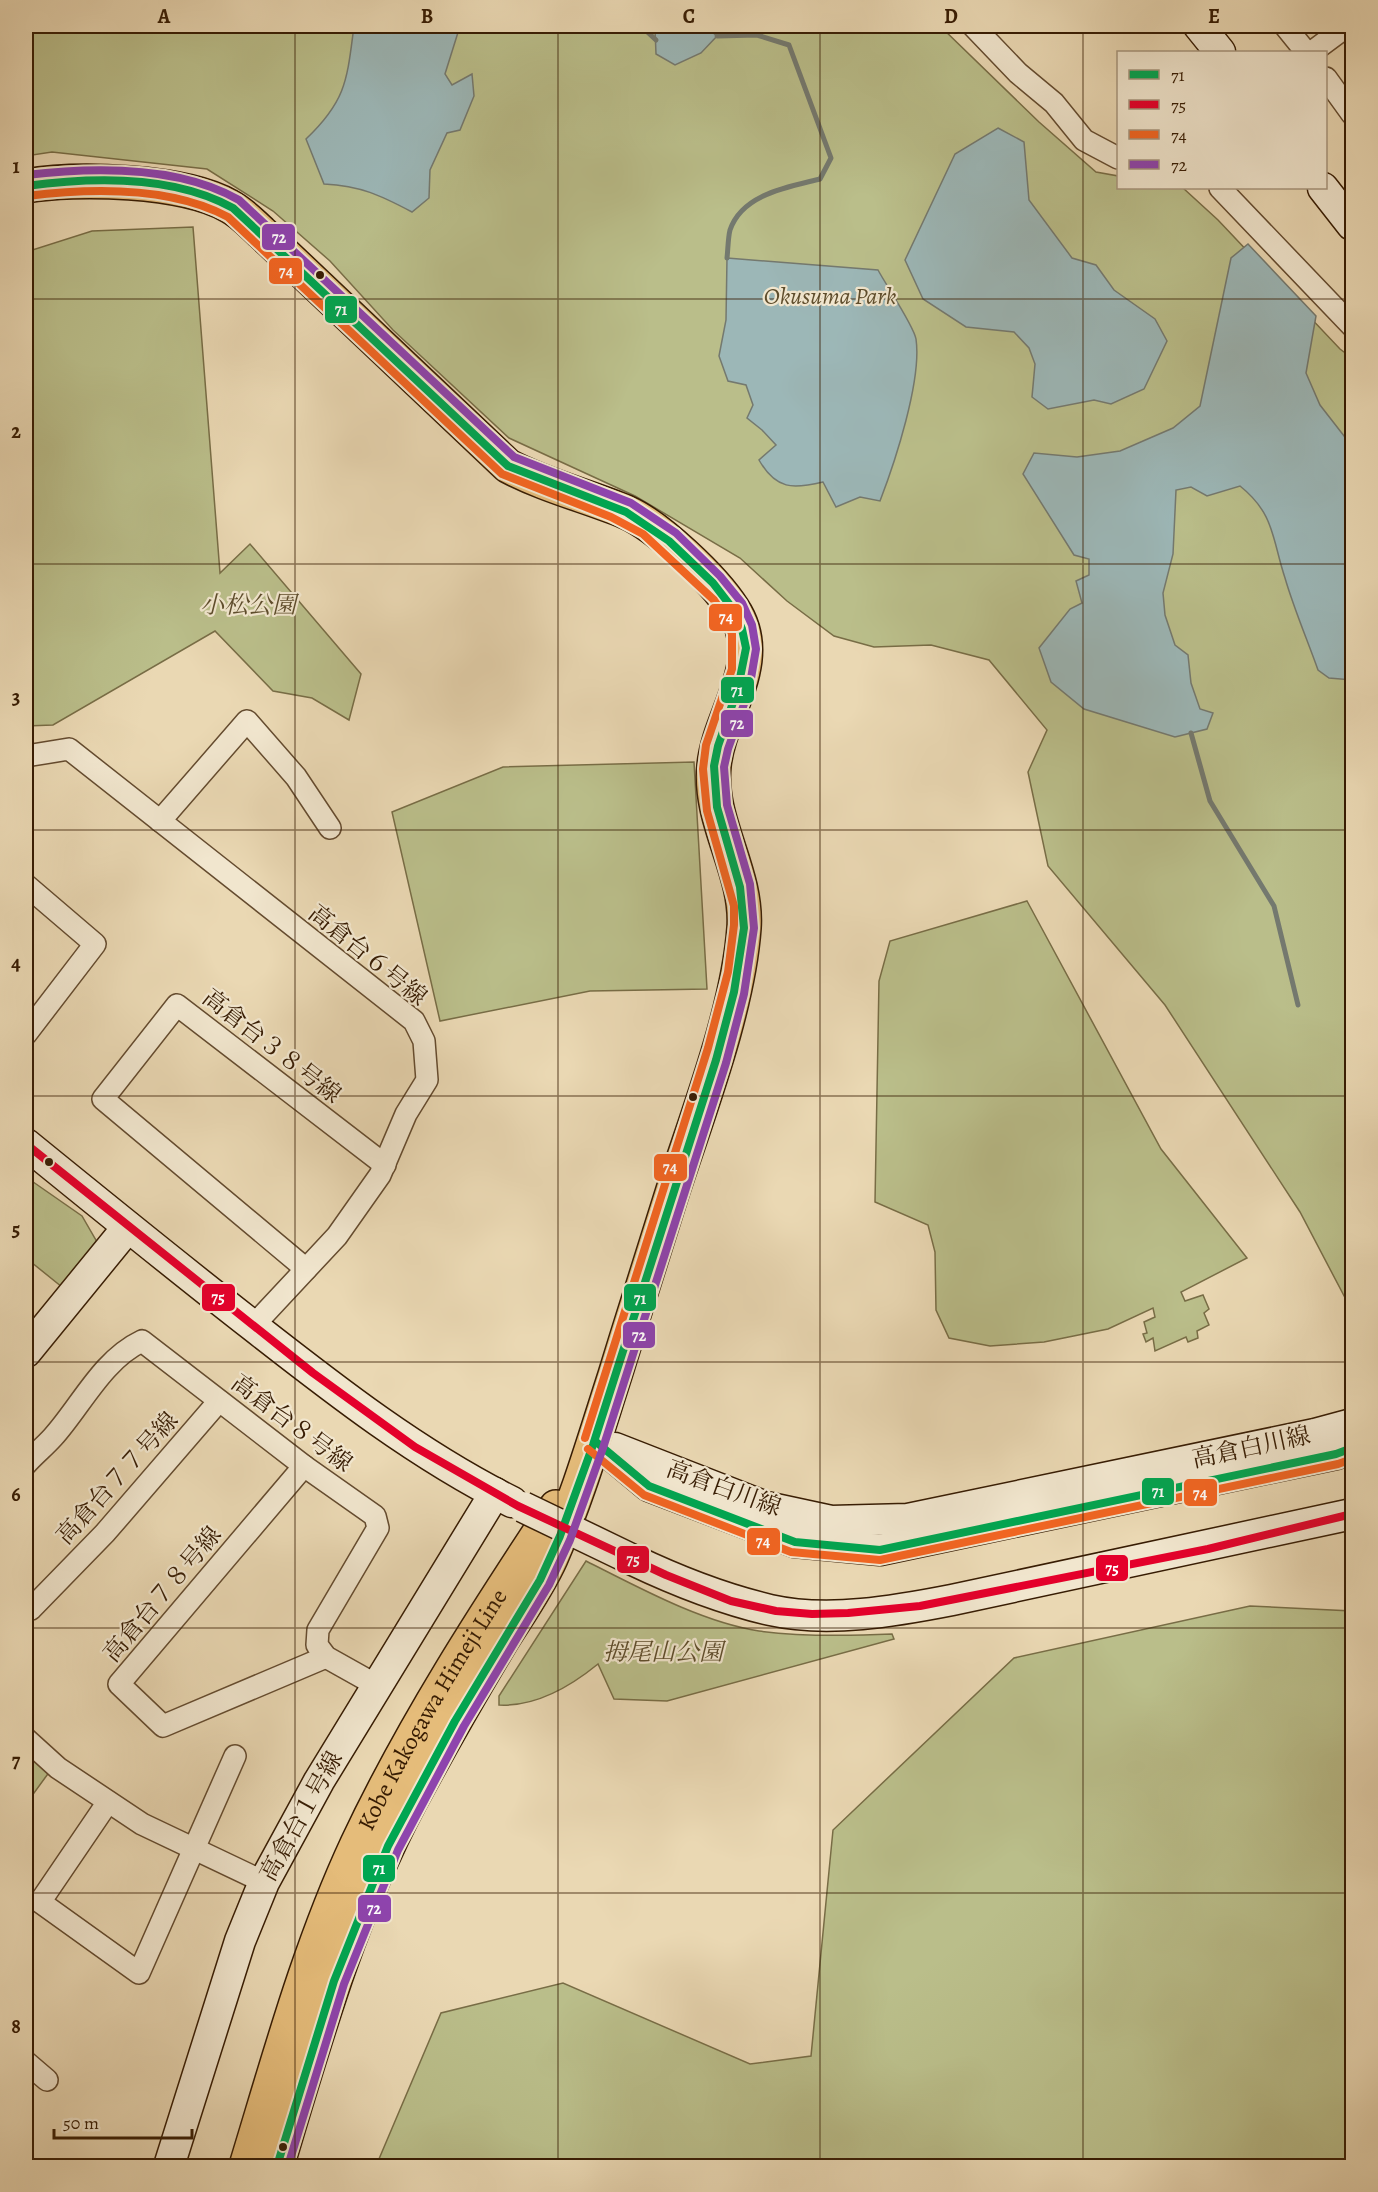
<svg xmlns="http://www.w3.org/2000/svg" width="1378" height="2192" font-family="Alegreya,'Noto Serif JP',serif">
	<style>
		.green { fill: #babe8a; stroke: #786d46; stroke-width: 1.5 }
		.water { fill: #9cb7b7; stroke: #74796f; stroke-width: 1.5 }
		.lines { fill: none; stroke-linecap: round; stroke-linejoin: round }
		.stream { stroke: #74796f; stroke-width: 5 }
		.street-casing { stroke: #644b2f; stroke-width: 24 }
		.secondary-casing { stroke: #371c03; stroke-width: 33 }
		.primary-casing { stroke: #371c03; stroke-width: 36 }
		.street { stroke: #f1e6ce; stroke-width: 21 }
		.secondary { stroke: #f1e6ce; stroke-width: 30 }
		.primary { stroke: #e5bc7a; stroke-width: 33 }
		.secondary-bridge-casing { stroke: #371c03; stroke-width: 33; stroke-linecap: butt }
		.secondary-bridge { stroke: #f1e6ce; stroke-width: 30 }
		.bus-1-casing { stroke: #f1e6ce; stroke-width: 12 }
		.bus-2-casing { stroke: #f1e6ce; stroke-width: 12 }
		.bus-3-casing { stroke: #f1e6ce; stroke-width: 12 }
		.bus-4-casing { stroke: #f1e6ce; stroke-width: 12 }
		.bus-1 { stroke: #00a651; stroke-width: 8 }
		.bus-2 { stroke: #e4002b; stroke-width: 8 }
		.bus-3 { stroke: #f26522; stroke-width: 8 }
		.bus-4 { stroke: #8e44ad; stroke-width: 8 }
		.grid { fill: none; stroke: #371c03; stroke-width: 1.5; stroke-opacity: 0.55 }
		.bus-dot { fill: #371c03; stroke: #f1e6ce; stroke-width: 2 }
		.labels { text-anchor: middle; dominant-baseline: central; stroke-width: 4.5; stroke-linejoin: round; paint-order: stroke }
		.park-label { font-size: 24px; font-style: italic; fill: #5e4d2c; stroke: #f1e6ce }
		.street-label { font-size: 24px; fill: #371c03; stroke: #f1e6ce }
		.line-badge { stroke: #f1e6ce; stroke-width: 2 }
		.badge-label { font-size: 16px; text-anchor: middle; font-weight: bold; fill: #fff }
		.neatline { fill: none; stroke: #371c03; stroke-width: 2 }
		.grid-label { font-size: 20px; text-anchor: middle; font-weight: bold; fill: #371c03 }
	</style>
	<rect width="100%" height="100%" fill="#ead8b3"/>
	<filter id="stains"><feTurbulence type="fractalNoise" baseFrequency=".00333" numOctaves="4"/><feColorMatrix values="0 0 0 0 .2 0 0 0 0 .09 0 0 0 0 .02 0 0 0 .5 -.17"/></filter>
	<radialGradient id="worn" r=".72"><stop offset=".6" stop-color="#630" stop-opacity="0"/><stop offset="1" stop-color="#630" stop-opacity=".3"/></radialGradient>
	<g class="green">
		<path d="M26,26H940L1039,122L1096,172L1118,176V188H1183L1218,220L1340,349L1352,358V1311L1300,1212L1165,1005L1048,866L1028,772L1047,730L989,660L931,645L874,647L834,636L787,601L740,558L635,496L509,438L393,330L330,261L273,211L207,169L52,152L26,156Z"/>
		<path d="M193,227L220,573L250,544L361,674L349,720L312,698L273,691L215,631L53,725L26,726V252L92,231Z"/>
		<path d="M694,762L707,989L590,991L440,1021L392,812L503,767Z"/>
		<path d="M1027,901L1161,1149L1247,1258L1181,1292L1185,1301L1203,1295L1209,1309L1204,1313L1209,1325L1197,1331L1198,1338L1188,1342L1186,1337L1155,1351L1153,1338L1146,1342L1143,1334L1147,1333L1144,1322L1155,1317L1153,1308L1108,1329L1044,1342L990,1346L949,1338L936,1310L935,1252L928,1225L875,1202L879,981L890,941Z"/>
		<path d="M26,1177L82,1216L97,1242L62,1287L26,1258Z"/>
		<path d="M586,1561C638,1587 701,1622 759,1631C803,1637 848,1636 892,1634L894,1639L667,1701L614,1699L598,1664C571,1686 536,1707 499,1705V1696Z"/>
		<path d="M1250,1606L1352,1611V2166H376L441,2013L563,1983L750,2064L811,2056L833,1830L1014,1658Z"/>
		<path d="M26,1750L50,1771L26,1804Z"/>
	</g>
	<g class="water">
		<path d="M354,26H460L445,74L452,85L472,74L474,96L460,130L447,133L430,170L429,198L412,212C380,195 361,186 324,184L306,139C347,100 347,79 354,26Z"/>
		<path d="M684,26H704L717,36L701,53L675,65L656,54L655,29Z"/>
		<path d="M998,128L1024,142L1029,200L1072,258L1096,265L1114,290L1155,319L1167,341L1144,389L1111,404L1094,400L1048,409L1032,397L1035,364L1029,348L1014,332L966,327L923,299L905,260L955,154Z"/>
		<path d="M1248,244L1316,316L1306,373L1320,405L1348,441L1349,531L1352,537V680L1329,678L1318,670C1307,639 1294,609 1285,578C1272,539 1275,514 1240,486L1207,496L1191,487L1176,490L1173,554L1163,593L1165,615L1175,645L1188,655L1191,683L1200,709L1213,713L1207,729L1175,737L1084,709L1051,682L1039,648L1070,609L1082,603L1076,581L1089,575V559L1074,555L1023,474L1034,453L1077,457L1120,451L1173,428L1200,406L1231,258Z"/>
		<path d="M727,258L878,270C886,285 914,326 916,339C922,380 895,462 880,501L860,497L836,507L823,482C793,489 776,490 759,460L776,445L762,430L747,418L753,405L746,385L728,381L719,356L726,320Z"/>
	</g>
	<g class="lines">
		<g class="stream">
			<path d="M641,26L656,40"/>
			<path d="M717,36L757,35L789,45L831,158L820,179C788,187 742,194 730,230C728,238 728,249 727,258"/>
			<path d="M1191,733L1210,801L1274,906L1298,1005"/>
		</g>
		<defs>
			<g id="street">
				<path d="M973,26L1018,73L1054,103L1084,140L1118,158"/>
				<path d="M1285,26L1306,52"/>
				<path d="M1312,52L1347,26"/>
				<path d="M1326,78L1352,114"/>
				<path d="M1220,188L1352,326"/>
				<path d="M26,756L69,749L414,1021L424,1041L427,1080L406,1114L380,1175L337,1236L253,1326"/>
				<path d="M160,821L247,721L296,777L330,828"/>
				<path d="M26,885L95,944L26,1034"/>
				<path d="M306,1269L103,1099L177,1005L385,1165"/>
				<path d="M26,1464C34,1455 44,1447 53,1437C81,1406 102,1360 142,1341L304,1466L375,1516L378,1528L318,1630L317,1645L326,1657L376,1685"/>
				<path d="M304,1466L119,1684L163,1726L326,1657"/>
				<path d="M26,1604L31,1609L105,1533L219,1401"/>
				<path d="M26,1739L58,1768L142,1824L264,1882"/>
				<path d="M108,1802L40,1902L139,1973L235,1756"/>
				<path d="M26,2062L47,2080"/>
			</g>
			<g id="secondary">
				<path d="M1199,26L1220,52"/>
				<path d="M1323,188L1352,225"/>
				<path d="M26,1144C101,1205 176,1266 253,1326C336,1391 418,1455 512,1502"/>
				<path d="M26,1352L128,1227"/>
				<path d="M595,1441L649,1486L795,1542L880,1550L1336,1454L1352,1448"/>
				<path d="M615,1448L766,1507L831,1521L908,1519L1315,1434L1352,1424"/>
				<path d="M633,1560C677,1581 723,1599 770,1610C828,1623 896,1611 952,1600L1352,1514"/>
				<path d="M169,2166L240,1941L264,1882L319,1781L495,1493"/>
			</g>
			<g id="primary">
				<path d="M26,186C76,177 184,180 229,206C241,212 251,223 261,232L508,466C546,486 587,496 626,512C658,526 714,579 733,609C768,662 719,713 714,766C708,821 748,872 744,928C738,1010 699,1110 673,1190C654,1251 634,1313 615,1375C595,1437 577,1499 551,1558C538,1587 518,1615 501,1642C470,1694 439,1748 410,1802C349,1917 314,2043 277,2166"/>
				<path id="s1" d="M246,2166C279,2058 309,1947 357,1844C413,1725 484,1616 556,1507"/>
			</g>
		</defs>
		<use href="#street" class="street-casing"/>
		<use href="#secondary" class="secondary-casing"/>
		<use href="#primary" class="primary-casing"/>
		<use href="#street" class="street"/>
		<use href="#secondary" class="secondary"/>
		<use href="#primary" class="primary"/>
		<defs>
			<path id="secondary-bridge" d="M523,1507L633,1560"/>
		</defs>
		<use href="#secondary-bridge" class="secondary-bridge-casing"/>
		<use href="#secondary-bridge" class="secondary-bridge"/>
		<defs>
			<g id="bus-1">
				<path d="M26,186C91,177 174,175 233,208L508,466L626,512L669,541L713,583L733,609L742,629L746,648L738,688L718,746L714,766L717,807L740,887L744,928L734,992L716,1060L593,1445L560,1536L540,1580L455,1721L388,1846L334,1981L277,2166"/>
				<path d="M595,1441L649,1486L795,1542L880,1550L1336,1454L1352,1448"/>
			</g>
			<path id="bus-2" d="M26,1144L313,1373L415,1447L518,1506L666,1575L731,1601L776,1611L812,1614L848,1613L920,1606L1208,1549L1352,1514"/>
			<g id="bus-3">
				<path d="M27,196C91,188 170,186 228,217L502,474L611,517L643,534L714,600L725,616L732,634V669L706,745L703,769L707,811L734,906V925L728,972L708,1048L585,1438"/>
				<path d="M588,1449L644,1495L791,1552L880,1560L1338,1464L1352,1459"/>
			</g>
			<path id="bus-4" d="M26,175C93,167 178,165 239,200L514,457L631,503L676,533L720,576L742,603L752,625L756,649L749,690L728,749L724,767L727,805L750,884L754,928L744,994L726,1063L603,1448L570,1540L549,1585L464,1726L398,1850L344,1984L288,2166"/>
		</defs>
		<use href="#bus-1" class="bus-1-casing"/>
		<use href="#bus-2" class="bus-2-casing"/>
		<use href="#bus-3" class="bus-3-casing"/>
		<use href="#bus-4" class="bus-4-casing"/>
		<use href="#bus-1" class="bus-1"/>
		<use href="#bus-2" class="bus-2"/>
		<use href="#bus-3" class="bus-3"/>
		<use href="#bus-4" class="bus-4"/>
	</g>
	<path class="grid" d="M295,26V2166M558,26V2166M820,26V2166M1083,26V2166M26,299H1352M26,564H1352M26,830H1352M26,1096H1352M26,1362H1352M26,1628H1352M26,1893H1352"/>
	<g class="bus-dot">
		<circle cx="320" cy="275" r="5"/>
		<circle cx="693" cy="1097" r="5"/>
		<circle cx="49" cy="1162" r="5"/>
		<circle cx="283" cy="2147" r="5"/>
	</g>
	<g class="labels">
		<g class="park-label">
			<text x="830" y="296">Okusuma Park</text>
			<text x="248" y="605">小松公園</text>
			<text x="663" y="1652">拇尾山公園</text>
		</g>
		<g class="street-label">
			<text transform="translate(368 955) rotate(39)">高倉台６号線</text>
			<text transform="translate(272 1046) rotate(38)">高倉台３８号線</text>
			<text transform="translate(292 1423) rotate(37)">高倉台８号線</text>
			<text transform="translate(1251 1447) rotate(-12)">高倉白川線</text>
			<text transform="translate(117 1478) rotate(-48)">高倉台７７号線</text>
			<text transform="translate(724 1488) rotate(20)">高倉白川線</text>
			<text transform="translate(162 1594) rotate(-50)">高倉台７８号線</text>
			<text stroke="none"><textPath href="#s1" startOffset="495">Kobe Kakogawa Himeji Line</textPath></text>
			<text transform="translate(301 1816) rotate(-61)">高倉台１号線</text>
		</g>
	</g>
	<g class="line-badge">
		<rect x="261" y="223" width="35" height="28" rx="6" fill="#8e44ad"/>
		<rect x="268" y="257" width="35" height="28" rx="6" fill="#f26522"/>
		<rect x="324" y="295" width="34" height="29" rx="6" fill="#00a651"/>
		<rect x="708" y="603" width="35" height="29" rx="6" fill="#f26522"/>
		<rect x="720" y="676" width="35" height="28" rx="6" fill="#00a651"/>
		<rect x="720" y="709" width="34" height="29" rx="6" fill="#8e44ad"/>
		<rect x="653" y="1153" width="35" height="29" rx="6" fill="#f26522"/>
		<rect x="201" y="1283" width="35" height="29" rx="6" fill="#e4002b"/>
		<rect x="623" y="1283" width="34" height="29" rx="6" fill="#00a651"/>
		<rect x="622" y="1321" width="34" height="28" rx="6" fill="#8e44ad"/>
		<rect x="1141" y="1477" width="34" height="29" rx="6" fill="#00a651"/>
		<rect x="1183" y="1478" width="35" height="29" rx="6" fill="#f26522"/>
		<rect x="746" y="1527" width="35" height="29" rx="6" fill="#f26522"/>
		<rect x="616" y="1545" width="34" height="29" rx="6" fill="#e4002b"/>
		<rect x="1095" y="1554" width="34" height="28" rx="6" fill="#e4002b"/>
		<rect x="362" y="1854" width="34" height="29" rx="6" fill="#00a651"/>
		<rect x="357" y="1894" width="35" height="29" rx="6" fill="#8e44ad"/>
	</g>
	<g class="badge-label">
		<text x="279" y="243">72</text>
		<text x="286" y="277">74</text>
		<text x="341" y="315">71</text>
		<text x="726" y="623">74</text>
		<text x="737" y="696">71</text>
		<text x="737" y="729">72</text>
		<text x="670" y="1173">74</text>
		<text x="218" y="1303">75</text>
		<text x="640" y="1304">71</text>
		<text x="639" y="1341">72</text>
		<text x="1158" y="1497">71</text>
		<text x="1200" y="1499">74</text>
		<text x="763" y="1547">74</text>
		<text x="633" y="1565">75</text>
		<text x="1112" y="1574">75</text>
		<text x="379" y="1874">71</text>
		<text x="374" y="1914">72</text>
	</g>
	<rect width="1378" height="2192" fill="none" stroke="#ead8b3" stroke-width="66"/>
	<rect x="1117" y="51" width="210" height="138" fill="#f1e6ce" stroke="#a7957d" stroke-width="1.5"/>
	<rect x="1129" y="70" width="30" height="9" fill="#00a651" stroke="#a7957d" stroke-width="1.5"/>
	<text x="1171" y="81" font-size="18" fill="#371c03">71</text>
	<rect x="1129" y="100" width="30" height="9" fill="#e4002b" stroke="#a7957d" stroke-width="1.5"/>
	<text x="1171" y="111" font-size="18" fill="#371c03">75</text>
	<rect x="1129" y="130" width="30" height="9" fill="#f26522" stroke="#a7957d" stroke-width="1.5"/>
	<text x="1171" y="141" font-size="18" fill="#371c03">74</text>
	<rect x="1129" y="160" width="30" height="9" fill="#8e44ad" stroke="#a7957d" stroke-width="1.5"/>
	<text x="1171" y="171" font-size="18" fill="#371c03">72</text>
	<path d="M54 2129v9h138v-9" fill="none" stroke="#371c03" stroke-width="3"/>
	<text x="63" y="2129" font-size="18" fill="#371c03" stroke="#f1e6ce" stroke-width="4.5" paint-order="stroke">50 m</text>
	<rect x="33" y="33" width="1312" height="2126" class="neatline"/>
	<g class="grid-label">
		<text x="164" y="23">A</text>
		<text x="427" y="23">B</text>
		<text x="689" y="23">C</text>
		<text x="951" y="23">D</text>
		<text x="1214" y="23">E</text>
		<text x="16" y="173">1</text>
		<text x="16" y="438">2</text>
		<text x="16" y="704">3</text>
		<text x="16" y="970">4</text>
		<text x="16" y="1236">5</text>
		<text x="16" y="1501">6</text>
		<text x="16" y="1767">7</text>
		<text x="16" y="2033">8</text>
	</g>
	<rect width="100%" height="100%" filter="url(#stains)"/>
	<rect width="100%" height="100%" fill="url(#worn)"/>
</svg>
